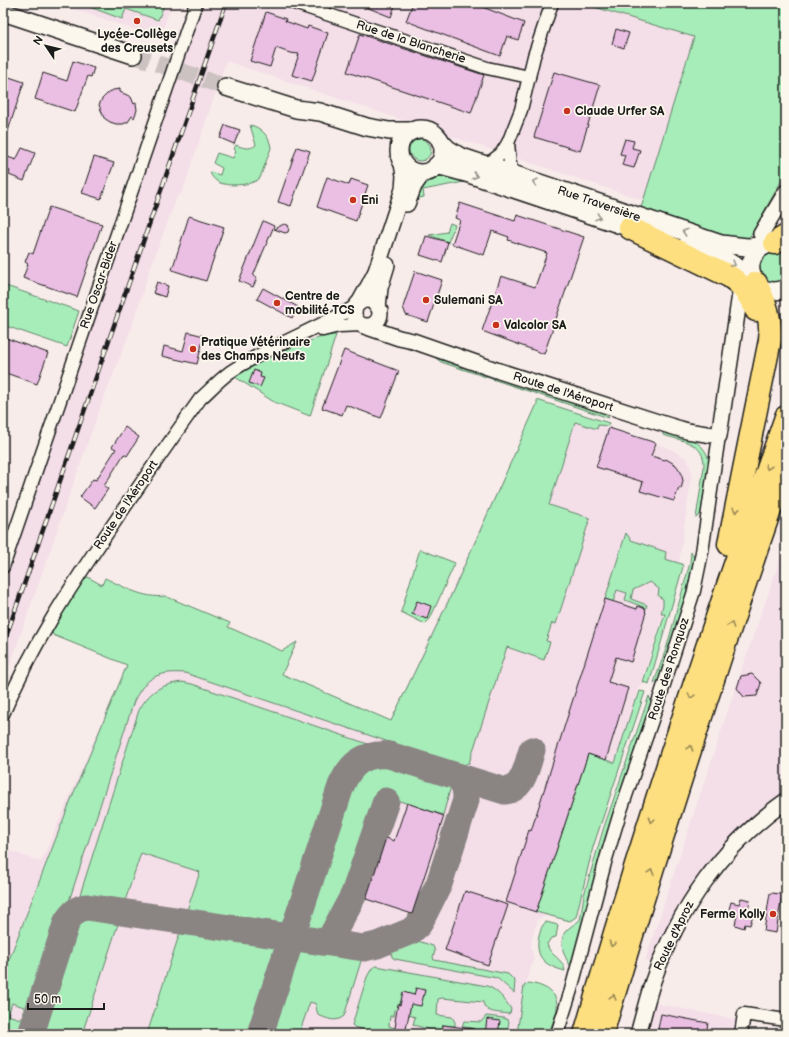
<svg xmlns="http://www.w3.org/2000/svg" width="789" height="1037" font-family="'Balsamiq Sans',sans-serif">
	<style>
		.built { fill: #f4dee8 }
		.green { fill: #a7edb9; stroke: #62846a }
		.lines { fill: none; stroke-linecap: round; stroke-linejoin: round }
		.taxiway { stroke: #8a8483; stroke-width: 27 }
		.building { fill: #ebbfe4; stroke: #1c1c1c }
		.secondary-tunnel { stroke: #ccc2c1; stroke-width: 17; stroke-dasharray: 17 8; stroke-linecap: butt }
		.minor-casing { stroke: #1c1c1c; stroke-width: 15 }
		.tertiary-casing { stroke: #1c1c1c; stroke-width: 18 }
		.secondary-casing { stroke: #1c1c1c; stroke-width: 20 }
		.motorway-casing { stroke: #1c1c1c; stroke-width: 25 }
		.minor { stroke: #fbf7ec; stroke-width: 12 }
		.tertiary { stroke: #fbf7ec; stroke-width: 15 }
		.secondary { stroke: #fbf7ec; stroke-width: 17 }
		.motorway { stroke: #fddf80; stroke-width: 22 }
		.rail-casing { stroke: #1c1c1c; stroke-width: 4.5 }
		.rail { stroke: #fbf7ec; stroke-width: 3; stroke-dasharray: 9; stroke-linecap: butt }
		.oneway { stroke: #97948e }
		.oneway2 { stroke: #988753 }
		.poi-dot { fill: #c8321e; stroke: #fbf7ec; stroke-width: 1.5 }
		.labels { text-anchor: middle; dominant-baseline: central; stroke-width: 3.5; stroke-linejoin: round; paint-order: stroke }
		.poi-label { font-size: 12px; font-weight: bold; fill: #1c1c1c; stroke: #fbf7ec; text-anchor: start }
		.street-label { font-size: 12px; fill: #1c1c1c; stroke: #fbf7ec }
	</style>
	<rect width="100%" height="100%" fill="#f8ecea"/>
	<filter id="ink" filterUnits="userSpaceOnUse"><feTurbulence type="fractalNoise" baseFrequency=".025" numOctaves="2"/><feDisplacementMap in="SourceGraphic" scale="8" xChannelSelector="R" yChannelSelector="G"/><feConvolveMatrix kernelMatrix="1 2 1 2 8 2 1 2 1" color-interpolation-filters="sRGB"/></filter>
	<g filter="url(#ink)">
		<g class="built">
			<path d="M56,3H172L160,38Z"/>
			<path d="M196,3H786V182L758,229L732,230L226,61L182,193L177,197L149,272L131,329L100,408L3,685V567Z"/>
			<path d="M537,404L668,448L678,453L687,459L692,473L678,570L564,920L547,916L538,919L532,939L531,949L534,958L526,984L536,987L549,1034H3V848L41,862L147,618L282,674L391,721Z"/>
			<path d="M786,543V793L761,814L653,962L645,961L743,665Z"/>
			<path d="M654,1003L738,1020L736,1034H646Z"/>
		</g>
		<g class="green">
			<path d="M79,3H165L158,20L126,9L122,19Z"/>
			<path d="M581,3H786V173L749,238H732L641,208L694,37Z"/>
			<path d="M250,125C261,127 270,137 271,148L260,178C254,185 232,186 224,184C217,183 212,178 210,172L220,175L222,168L213,163L217,153L233,158L236,151L234,149L236,145C243,148 250,150 256,145Z"/>
			<circle cx="420" cy="150" r="11"/>
			<path d="M437,176L452,178L464,182L423,190L424,197L419,198L417,195C421,186 428,179 437,176Z"/>
			<path d="M450,223L455,225L448,242L429,235L447,232Z"/>
			<path d="M768,252H779L786,257V278C770,291 751,271 761,259C763,256 766,254 768,252Z"/>
			<path d="M3,285L79,311L67,347L3,325Z"/>
			<path d="M329,335H336L310,416L274,402L235,377C264,358 296,344 329,335Z"/>
			<path d="M432,355L605,412L609,418L441,362Z"/>
			<path d="M537,400L609,423L608,426L598,425L597,429L575,422L549,505L590,518L556,624L552,623L546,641L550,642L544,660L507,647L469,763L463,765L389,742L185,673C158,671 146,677 134,701L32,1015L23,1013L24,1007L12,1003L8,1015L20,1019L21,1017L30,1020L26,1034H14L3,1030V975L72,797L127,665L53,635L52,632L84,575L102,585L105,578C124,587 144,599 165,596L230,623L228,627L282,651L297,642L282,674L391,721L448,602L537,404Z"/>
			<path d="M666,431C684,437 705,439 709,462L701,513L696,518L704,467C705,442 682,441 663,435V432Z"/>
			<path d="M626,533L631,540L666,552L665,559L682,564L683,567L649,684L643,682L665,614H661L663,605V599L658,596L659,589L650,582L633,590L631,599L647,605L646,608L625,600L627,593L617,590L613,602L605,599Z"/>
			<path d="M420,549L455,563L430,619L425,624L401,612Z"/>
			<path d="M691,552L694,557V560L686,598L660,678L658,681L654,683L667,646L690,563Z"/>
			<path d="M182,682L192,684L368,744C356,748 347,754 340,765L285,932L185,916L200,872L141,853L124,904C108,906 93,900 77,904L139,710C150,691 160,685 182,682Z"/>
			<path d="M640,691L645,692L593,847L576,917L570,921L536,912L588,754L615,763L635,700H637Z"/>
			<path d="M649,696L651,701V705L626,775L601,851L572,968C565,959 558,943 565,932C569,927 575,924 580,920L584,895L603,830Z"/>
			<path d="M379,765H385L451,786L443,815L381,795L349,890C346,903 333,930 323,938L303,934L301,931L349,787C358,775 365,768 379,765Z"/>
			<path d="M85,912L116,915L120,918L82,1034H35L70,925C74,918 78,915 85,912Z"/>
			<path d="M546,922L558,925L556,937L551,938L547,944C550,957 563,957 565,971C546,966 534,958 539,936C541,930 541,926 546,922Z"/>
			<path d="M185,925L278,939L282,942L252,1034H147L182,926Z"/>
			<path d="M405,940H415L433,946L435,951L433,957L434,960L508,974L515,981L514,993L497,978L395,959L392,957L391,951L393,946Z"/>
			<path d="M301,943L367,954L362,958L344,1016C336,1023 328,1019 318,1015L316,1007V1004L310,1002L299,1034H267L297,944Z"/>
			<path d="M376,966L487,986C498,990 505,1000 511,1009L510,1013L508,1014C498,1012 485,1014 483,1002L442,998L438,999L437,1015L452,1017L455,1022V1026L443,1025L442,1034H435L436,1031L413,1025L415,1017L409,1015L410,1007L399,1004L397,1010H394L393,1016H390L389,1026L395,1028L394,1034H379L354,1027L352,1025L367,977L372,968Z"/>
			<path d="M529,983C541,985 557,990 557,1006C557,1015 551,1025 549,1034H517L524,986Z"/>
			<path d="M486,1016L504,1018L509,1021L507,1034H473V1028L462,1027L464,1021L481,1022Z"/>
		</g>
		<g class="lines">
			<g class="taxiway">
				<path d="M322,942L326,941L330,939L354,894L386,801"/>
				<path d="M31,1034L67,921C73,913 77,908 87,907L364,948L377,945L411,931L419,924L439,884L466,800C466,789 465,784 457,776"/>
				<path d="M260,1034L341,786C351,763 364,753 389,755L505,791C524,789 527,765 532,750"/>
			</g>
		</g>
		<g class="building">
			<path d="M356,3H396L391,17Z"/>
			<path d="M413,3H472L524,23L518,40L507,36L500,56L406,21Z"/>
			<path d="M266,12L286,19L285,21L307,29L308,26L328,33L312,81L292,75L299,54L290,53L276,48L270,67L250,61Z"/>
			<path d="M616,29L629,33L624,48L612,44Z"/>
			<path d="M360,34L484,75L471,113L347,72Z"/>
			<path d="M73,61L94,68L91,77L88,76L75,112L35,99L43,73L67,81Z"/>
			<path d="M554,72L600,85L580,151L534,137Z"/>
			<path d="M3,75L24,82L5,140H3Z"/>
			<path d="M120,89V92L127,95L131,97L134,104L136,103L137,110L134,118L132,116L128,122L123,124H116L110,122L104,118L99,105L102,99L107,94L113,90Z"/>
			<path d="M225,125L240,130L234,144L220,138Z"/>
			<path d="M625,139L634,141L632,148L640,150L634,168L622,165L625,155L620,154Z"/>
			<path d="M297,147L310,151L291,206L278,202Z"/>
			<path d="M22,148L35,153L24,181L9,175L10,171L4,169L8,157L16,160Z"/>
			<path d="M94,157L114,163L101,199L82,193Z"/>
			<path d="M327,177L349,185L351,179L368,185L356,221L317,207Z"/>
			<path d="M460,203L515,221L517,215L584,237L544,354L482,331L501,276L535,287L547,253L508,240L509,237L492,231L484,255L452,244L460,220L455,218Z"/>
			<path d="M49,207L102,224L77,297L23,278L28,264L25,262L29,252L33,254Z"/>
			<path d="M189,216L224,227L206,281L172,270Z"/>
			<path d="M263,221L274,226L253,276L257,278L253,287L239,281Z"/>
			<path d="M284,224L288,225L289,228L288,232L285,233L274,229Z"/>
			<path d="M426,236L448,242L442,262L420,255Z"/>
			<path d="M415,271L442,280L428,322L406,315L403,307Z"/>
			<path d="M157,282L168,286L165,297L153,293Z"/>
			<path d="M263,288L298,307L292,318L257,299Z"/>
			<path d="M188,332L204,336L197,364L162,356L164,346L183,351Z"/>
			<path d="M3,337L48,353L37,384L3,372Z"/>
			<path d="M344,350L399,371L381,418L346,405L342,415L322,408Z"/>
			<path d="M254,370L261,373L260,377L264,378L260,387L249,383Z"/>
			<path d="M125,427L139,437L127,456L124,454L104,486L108,489L95,508L80,497L93,479L96,480L116,449L112,447Z"/>
			<path d="M609,428L656,443L651,456L665,460L666,459L676,465L681,472L683,481L681,489L679,488L674,501L640,491L643,482L596,467Z"/>
			<path d="M605,599L637,609L638,606L646,609L645,612H646L631,662L616,657L608,682L628,688L606,760L588,754L536,912L506,902L529,830L531,831Z"/>
			<path d="M417,601L431,606L427,619L412,614Z"/>
			<path d="M752,674L761,683L757,696L744,697L737,688L741,676Z"/>
			<path d="M407,803L444,816L412,914L366,899L386,838L394,841Z"/>
			<path d="M465,891L508,905L488,965L445,950Z"/>
			<path d="M770,893L782,894L776,933L764,931Z"/>
			<path d="M741,898L750,900L748,911L754,912L750,925L745,924L744,928L735,925L737,915L728,913L731,902L739,904Z"/>
			<path d="M416,988L425,990L421,1006L411,1004L405,1034H394L396,1022L395,1021L398,1004L400,1005L403,992L414,995Z"/>
			<path d="M661,1014L708,1023L706,1034H657Z"/>
			<path d="M487,1019L500,1021L498,1034H485Z"/>
			<path d="M443,1025L474,1029V1034H442Z"/>
		</g>
		<g class="lines">
			<path class="secondary-tunnel" d="M133,55L226,87"/>
			<defs>
				<g id="minor">
					<path d="M294,3L487,68L529,77"/>
					<path d="M508,143L511,174"/>
					<path d="M482,164L492,161L501,154L508,143L521,110L534,56L552,3"/>
					<path d="M323,330L339,326L363,325"/>
					<path d="M3,567L196,3"/>
					<path d="M3,714C31,647 71,586 112,526C141,483 170,441 200,399C210,390 219,380 230,372C269,346 315,330 356,306"/>
					<path d="M557,1034L571,990L606,859L619,816L661,694L694,591L702,552L719,436"/>
					<path d="M741,1034L744,1014L786,1020"/>
				</g>
				<g id="tertiary">
					<path d="M407,204L414,186L424,172"/>
					<path d="M761,234L786,192"/>
					<circle cx="367" cy="313" r="13"/>
					<path d="M359,303L370,283L376,271L403,189L404,176L402,163"/>
					<path d="M378,307L380,288L387,265"/>
					<path d="M364,326L399,338L413,341L499,371L667,425L687,431L719,436L740,294"/>
					<path d="M638,1034C643,1017 647,999 653,981C678,909 723,845 786,801"/>
				</g>
				<g id="secondary">
					<path d="M3,12L133,55"/>
					<path d="M226,87L296,109L320,112L367,127L389,131H412"/>
					<circle cx="421" cy="151" r="22"/>
					<path d="M441,142L448,149L459,156L721,244L747,247L763,246"/>
					<path d="M437,165L466,173L642,232"/>
					<path d="M769,244C735,256 753,303 786,288"/>
					<path d="M686,246L724,259L752,276"/>
				</g>
				<g id="motorway">
					<path d="M630,228L729,276C742,284 750,296 756,310"/>
					<path d="M775,243L786,236"/>
					<path d="M729,544L770,340C772,318 765,302 756,283"/>
					<path d="M585,1034C645,826 715,621 786,417"/>
					<path d="M602,1034C659,843 720,653 786,464"/>
				</g>
			</defs>
			<use href="#minor" class="minor-casing"/>
			<use href="#tertiary" class="tertiary-casing"/>
			<use href="#secondary" class="secondary-casing"/>
			<use href="#motorway" class="motorway-casing"/>
			<use href="#minor" class="minor"/>
			<use href="#tertiary" class="tertiary"/>
			<use href="#secondary" class="secondary"/>
			<use href="#motorway" class="motorway"/>
			<defs>
				<path id="rail" d="M3,645L226,3"/>
			</defs>
			<use href="#rail" class="rail-casing"/>
			<use href="#rail" class="rail"/>
		</g>
		<defs><path id="oneway-chevron" d="M-2-3.5L2.5 0L-2 3.5" fill="none" stroke-width="1.6" stroke-linecap="round" stroke-linejoin="round"/></defs>
		<g class="oneway">
			<use href="#oneway-chevron" transform="translate(475 176) rotate(18)"/>
			<use href="#oneway-chevron" transform="translate(535 182) rotate(-162)"/>
			<use href="#oneway-chevron" transform="translate(598 217) rotate(19)"/>
			<use href="#oneway-chevron" transform="translate(685 232) rotate(-162)"/>
			<use href="#oneway-chevron" transform="translate(733 264) rotate(30)"/>
		</g>
		<g class="oneway2">
			<use href="#oneway-chevron" transform="translate(768 467) rotate(109)"/>
			<use href="#oneway-chevron" transform="translate(736 510) rotate(102)"/>
			<use href="#oneway-chevron" transform="translate(731 625) rotate(-71)"/>
			<use href="#oneway-chevron" transform="translate(691 696) rotate(108)"/>
			<use href="#oneway-chevron" transform="translate(690 748) rotate(-72)"/>
			<use href="#oneway-chevron" transform="translate(651 820) rotate(108)"/>
			<use href="#oneway-chevron" transform="translate(651 872) rotate(-73)"/>
			<use href="#oneway-chevron" transform="translate(612 944) rotate(107)"/>
			<use href="#oneway-chevron" transform="translate(613 997) rotate(-73)"/>
		</g>
	</g>
	<g class="poi-dot">
		<circle cx="137" cy="21" r="4"/>
		<circle cx="567" cy="111" r="4"/>
		<circle cx="353" cy="200" r="4"/>
		<circle cx="426" cy="300" r="4"/>
		<circle cx="277" cy="303" r="4"/>
		<circle cx="496" cy="325" r="4"/>
		<circle cx="193" cy="349" r="4"/>
		<circle cx="773" cy="914" r="4"/>
	</g>
	<g class="labels">
		<g class="poi-label">
			<text x="137" y="34" text-anchor="middle">Lycée-Collège<tspan x="137" dy="14">des Creusets</tspan></text>
			<text x="575" y="111">Claude Urfer SA</text>
			<text x="361" y="200">Eni</text>
			<text x="285" y="296">Centre de<tspan x="285" dy="14">mobilité TCS</tspan></text>
			<text x="434" y="300">Sulemani SA</text>
			<text x="504" y="325">Valcolor SA</text>
			<text x="201" y="342">Pratique Vétérinaire<tspan x="201" dy="14">des Champs Neufs</tspan></text>
			<text x="765" y="914" text-anchor="end">Ferme Kolly</text>
		</g>
		<g class="street-label">
			<text transform="translate(411 42) rotate(18)">Rue de la Blancherie</text>
			<text transform="translate(599 204) rotate(19)">Rue Traversière</text>
			<text transform="translate(99 285) rotate(-71)">Rue Oscar-Bider</text>
			<text transform="translate(563 392) rotate(18)">Route de l'Aéroport</text>
			<text transform="translate(126 505) rotate(-56)">Route de l'Aéroport</text>
			<text transform="translate(669 669) rotate(-72)">Route des Ronquoz</text>
			<text transform="translate(674 936) rotate(-64)">Route d'Aproz</text>
		</g>
	</g>
	<rect width="789" height="1037" fill="none" stroke="#fbf7ec" stroke-width="16"/>
	<rect x="8" y="8" width="773" height="1021" fill="none" stroke="#1c1c1c" stroke-width="1.5" filter="url(#ink)"/>
	<g transform="translate(46 46) rotate(305)" stroke="#fbf7ec" stroke-width="3" paint-order="stroke">
	<path d="M0-3L7 15L0 10L-7 15Z" fill="#1c1c1c"/>
	<text y="-6" font-size="11" font-weight="bold" text-anchor="middle" fill="#1c1c1c">N</text>
	</g>
	<path d="M28 1003v6h76v-6" fill="none" stroke="#1c1c1c" stroke-width="2"/>
	<text x="34" y="1003" font-size="12" fill="#1c1c1c" stroke="#fbf7ec" stroke-width="3" paint-order="stroke">50 m</text>
</svg>
